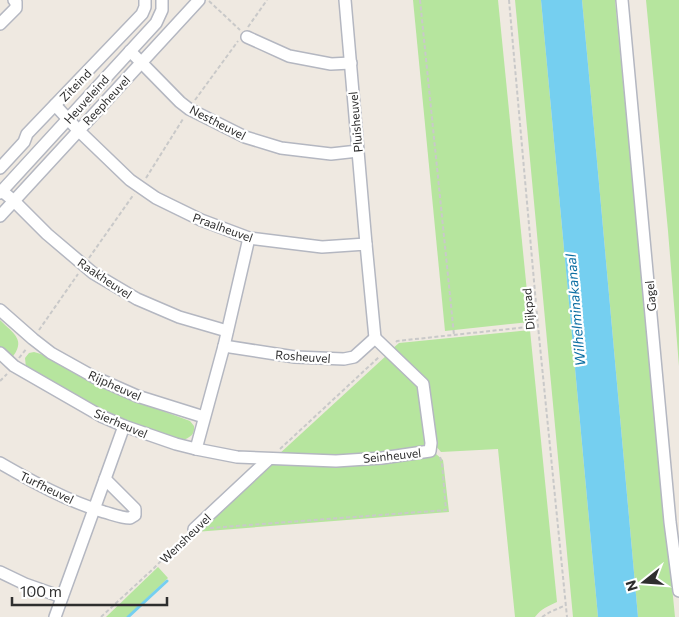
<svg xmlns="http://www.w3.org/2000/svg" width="679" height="617" font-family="Commissioner,sans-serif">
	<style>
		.green { fill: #b6e59e }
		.water { fill: #75cff0 }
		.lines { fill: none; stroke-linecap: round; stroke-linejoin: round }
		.stream { stroke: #75cff0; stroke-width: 3 }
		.minor-casing { stroke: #b4b7c1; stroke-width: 14 }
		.path { stroke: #c9c9c9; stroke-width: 2; stroke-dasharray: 4 2.5; stroke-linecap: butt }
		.minor { stroke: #fff; stroke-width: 11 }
		.labels { text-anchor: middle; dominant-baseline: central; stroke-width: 4.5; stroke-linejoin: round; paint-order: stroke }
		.street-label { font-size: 12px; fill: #2e2e2e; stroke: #fff }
		.water-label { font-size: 14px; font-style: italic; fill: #0d6fa3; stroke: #fff }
	</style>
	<rect width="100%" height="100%" fill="#efe9e1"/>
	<g class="green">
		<path d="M413,0H498L530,322L445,331Z"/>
		<path d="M515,0H541L598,617H573Z"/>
		<path d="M582,0H615L675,617H638L596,150Z"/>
		<path d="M646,0H679V366L668,231Z"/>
		<path d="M0,320C14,334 27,340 11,359L0,349Z"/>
		<path d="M530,330L557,602C548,606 541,609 535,617H515L498,449L441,452L435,445L426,384L392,349L399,343Z"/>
		<path d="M34,352L41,354L122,396L190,421L194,426C195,435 190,437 182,441L132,425L103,411L26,368L25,358L29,353Z"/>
		<path d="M387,355L418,387L427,441L423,449L363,456L278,455Z"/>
		<path d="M436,454L443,460L449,512L195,532L262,469L273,464L408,459Z"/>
		<path d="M158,567L168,578L127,617H106Z"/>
	</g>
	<path class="water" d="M541,0H582L596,150L638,617H598Z"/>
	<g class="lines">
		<path class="stream" d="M128,617L167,581"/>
		<defs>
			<g id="minor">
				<path d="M345,0L366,244"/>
				<path d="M622,0L670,522L679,591"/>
				<path d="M0,24L16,8V2L14,0"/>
				<path d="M247,37L289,56L331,64L351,63"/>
				<path d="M130,51L180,102L189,109L245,137L281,148L331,154L358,151"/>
				<path d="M55,105L78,130L130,180L156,198L201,220L249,238L322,247L366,244L375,338"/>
				<path d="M0,168L24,142L27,134L142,14L145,7V0"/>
				<path d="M2,191L14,201L47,234L93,273L137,299L179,317L227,331"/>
				<path d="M0,193L156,23L162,10V0"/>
				<path d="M0,216L199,0"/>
				<path d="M0,310L33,339L51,353L94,377L137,396L204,417"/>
				<path d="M224,346L295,357L344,359L354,357L375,338"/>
				<path d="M0,353L14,366L101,416L124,426L176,444L196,449L237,457L336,461L382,458L430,451L431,443L423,384L375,338"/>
				<path d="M196,449L224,346L249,238"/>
				<path d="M0,463C33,482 67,501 104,512C112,514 121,518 130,518L135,515V509L105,479"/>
				<path d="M194,529L269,459"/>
				<path d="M0,572L25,584L62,597"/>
				<path d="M55,617L105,479L124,426"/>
			</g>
		</defs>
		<use href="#minor" class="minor-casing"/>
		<g class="path">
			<path d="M420,0L454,335"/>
			<path d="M509,0L538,326L567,617"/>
			<path d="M209,1L240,30"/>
			<path d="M248,27L267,0"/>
			<path d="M195,100L238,41"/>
			<path d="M146,178L183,119"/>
			<path d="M89,258L134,194"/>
			<path d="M39,330L78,274"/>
			<path d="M396,342L397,341L537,326"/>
			<path d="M19,358L27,348"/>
			<path d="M0,381L7,374"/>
			<path d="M280,449L379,357"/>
			<path d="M210,528L446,510L442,463L440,457"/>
			<path d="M101,617L154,568L186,536"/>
			<path d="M542,617L550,612L566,605"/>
		</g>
		<use href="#minor" class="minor"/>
	</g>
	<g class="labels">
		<g class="street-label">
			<text transform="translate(75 85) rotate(-46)">Ziteind</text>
			<text transform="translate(86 99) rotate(-48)">Heuveleind</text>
			<text transform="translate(106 100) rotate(-47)">Reepheuvel</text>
			<text transform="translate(218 122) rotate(27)">Nestheuvel</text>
			<text transform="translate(355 122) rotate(-95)">Pluisheuvel</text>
			<text transform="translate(223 227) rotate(20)">Praalheuvel</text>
			<text transform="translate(105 278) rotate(34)">Raakheuvel</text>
			<text transform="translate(650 296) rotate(-95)">Gagel</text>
			<text transform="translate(528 309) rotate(-95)">Dijkpad</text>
			<text transform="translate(303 356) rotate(4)">Rosheuvel</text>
			<text transform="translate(115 385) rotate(24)">Rijpheuvel</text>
			<text transform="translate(121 423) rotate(23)">Sierheuvel</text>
			<text transform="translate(392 455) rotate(-6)">Seinheuvel</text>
			<text transform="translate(47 487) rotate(26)">Turfheuvel</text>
			<text transform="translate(185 538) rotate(-44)">Wensheuvel</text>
		</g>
		<g class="water-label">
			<text transform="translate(575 310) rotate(-95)">Wilhelminakanaal</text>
		</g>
	</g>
	<g transform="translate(644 582) rotate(253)" stroke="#ffffff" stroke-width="4" paint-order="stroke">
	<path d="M0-4L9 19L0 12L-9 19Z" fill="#2e2e2e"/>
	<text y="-8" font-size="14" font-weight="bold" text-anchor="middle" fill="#2e2e2e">N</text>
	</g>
	<path d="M12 597v8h155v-8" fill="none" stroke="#2e2e2e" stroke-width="2.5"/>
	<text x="20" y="597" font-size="15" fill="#2e2e2e" stroke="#ffffff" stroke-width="4" paint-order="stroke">100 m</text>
</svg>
